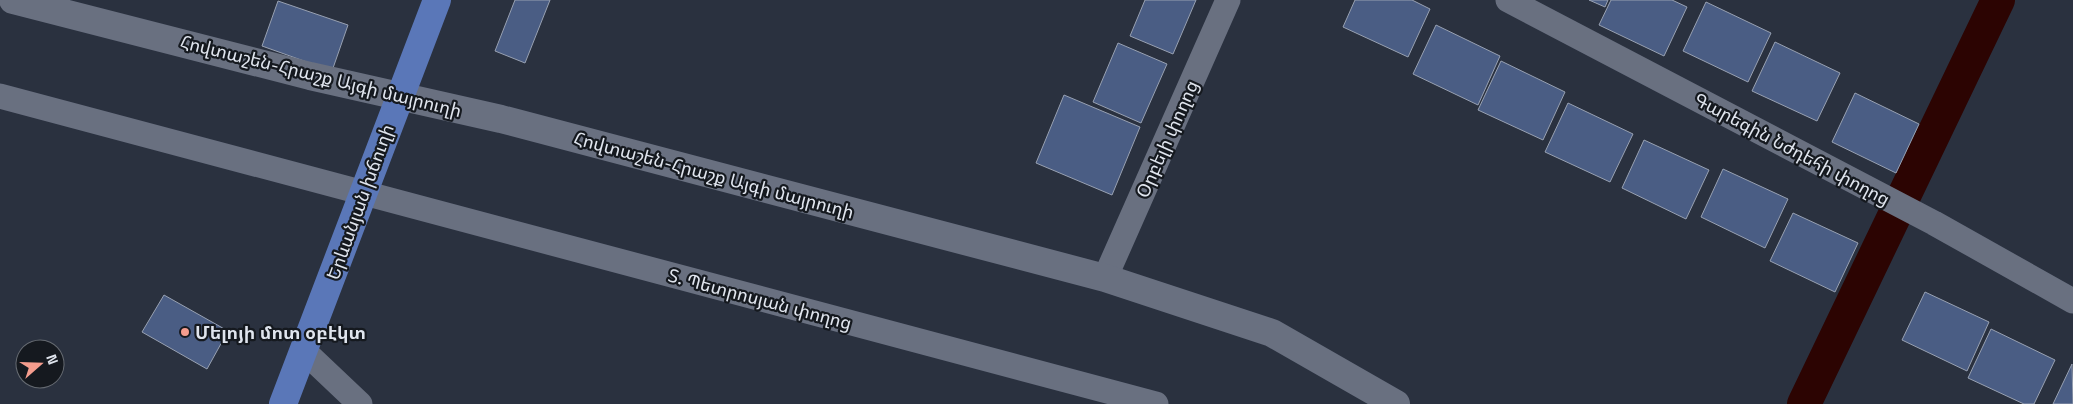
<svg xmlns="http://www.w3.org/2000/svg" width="2073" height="404" font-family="'Space Grotesk','Noto Sans Armenian',sans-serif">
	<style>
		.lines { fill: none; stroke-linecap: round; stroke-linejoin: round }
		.canal { stroke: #2c0402; stroke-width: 34 }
		.building { fill: #4a5d84; stroke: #98a1b2 }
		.minor { stroke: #697080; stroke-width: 25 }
		.tertiary { stroke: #697080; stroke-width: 28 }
		.primary { stroke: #5a77b8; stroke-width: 28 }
		.poi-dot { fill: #f59d8e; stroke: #15191f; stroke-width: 2 }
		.labels { text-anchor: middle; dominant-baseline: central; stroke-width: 4.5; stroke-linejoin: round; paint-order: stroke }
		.street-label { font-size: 18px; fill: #e0e5ee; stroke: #15191f }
		.poi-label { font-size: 18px; font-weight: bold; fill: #e0e5ee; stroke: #15191f; text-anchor: start }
	</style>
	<rect width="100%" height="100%" fill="#2a313f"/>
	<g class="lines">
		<path class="canal" d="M1804,404L1998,0"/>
	</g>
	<g class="building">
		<path d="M515,0H550L525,63L495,51Z"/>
		<path d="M1145,0H1196L1173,54L1130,36Z"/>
		<path d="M1355,0H1412L1430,9L1408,57L1343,27Z"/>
		<path d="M1589,0H1608L1605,7Z"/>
		<path d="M1611,0H1672L1687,7L1664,56L1599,25Z"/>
		<path d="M278,1L348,25L332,71L262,46Z"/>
		<path d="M1706,2L1771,33L1748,82L1683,51Z"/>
		<path d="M1436,25L1500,56L1478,105L1413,74Z"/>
		<path d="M1775,42L1840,73L1817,121L1752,91Z"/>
		<path d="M1118,43L1167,64L1141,123L1093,102Z"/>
		<path d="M1501,61L1565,92L1543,140L1478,110Z"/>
		<path d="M1855,93L1919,124L1896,173L1832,142Z"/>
		<path d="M1064,95L1140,127L1112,195L1036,163Z"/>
		<path d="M1568,103L1633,134L1610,182L1545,152Z"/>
		<path d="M1644,140L1709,170L1686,219L1622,188Z"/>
		<path d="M1723,169L1788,199L1765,248L1701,217Z"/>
		<path d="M1793,213L1858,243L1835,292L1770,261Z"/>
		<path d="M1925,292L1989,322L1967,371L1902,340Z"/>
		<path d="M164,295L228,331L207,369L142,332Z"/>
		<path d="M1991,329L2055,360L2034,404H2024L1968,378Z"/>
		<path d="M2072,364L2073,404H2053Z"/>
	</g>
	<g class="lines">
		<g class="minor">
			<path d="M1508,0L1934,223L2073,301"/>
			<path d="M0,96L1156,404"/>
			<path d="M1105,278L1228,0"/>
			<path d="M304,351L360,404"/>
		</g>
		<path class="tertiary" d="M13,0L310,76L501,119L1105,278L1272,333L1396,404"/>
		<path class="primary" d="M283,404L437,0"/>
	</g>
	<circle class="poi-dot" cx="185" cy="332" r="5"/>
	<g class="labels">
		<g class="street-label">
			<text transform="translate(321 76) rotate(14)">Հովտաշեն-Հրաշք Այգի մայրուղի</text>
			<text transform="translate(1167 139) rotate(-66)">Օրբելի փողոց</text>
			<text transform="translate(1792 149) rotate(28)">Գարեգին Նժդեհի փողոց</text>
			<text transform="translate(714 175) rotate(15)">Հովտաշեն-Հրաշք Այգի մայրուղի</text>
			<text transform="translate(360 202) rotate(-70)">Երևանյան խճուղի</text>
			<text transform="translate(760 299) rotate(15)">Տ. Պետրոսյան փողոց</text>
		</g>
		<g class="poi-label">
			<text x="195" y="332">Մելոյի մոտ օբէկտ</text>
		</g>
	</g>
	<g transform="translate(40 364) rotate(70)"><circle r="24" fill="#15191f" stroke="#666b72"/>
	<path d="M0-4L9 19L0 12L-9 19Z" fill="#f59d8e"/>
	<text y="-8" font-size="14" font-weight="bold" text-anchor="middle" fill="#e0e5ee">N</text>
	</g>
</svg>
